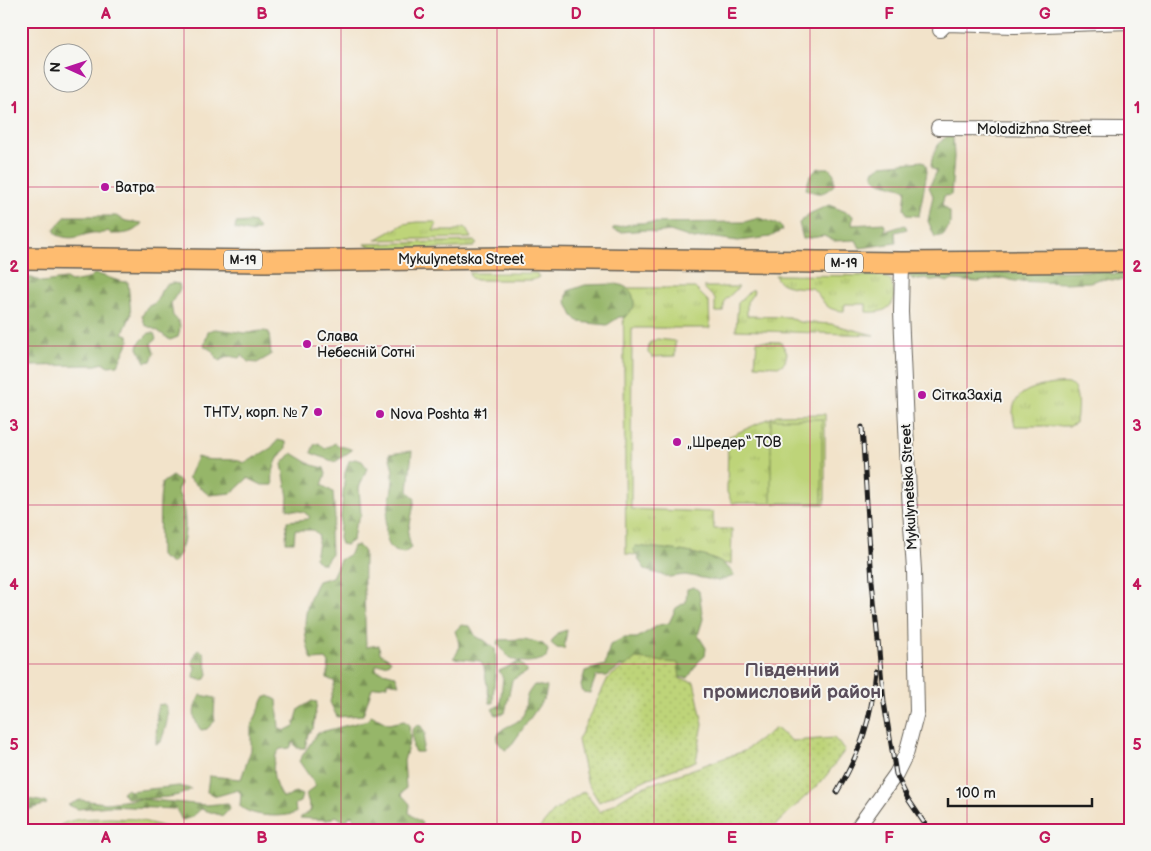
<svg xmlns="http://www.w3.org/2000/svg" width="1151" height="851" font-family="'Balsamiq Sans',sans-serif">
	<style>
		.grass { fill: url(#grass-tufts); stroke: #6d784a }
		.forest { fill: url(#forest-firs); stroke: #596942 }
		.wetland { fill: url(#wetland-marsh); stroke: #6d784a }
		.park { fill: url(#park-dots); stroke: #6d784a }
		.pitch { fill: #bed479; stroke: #6d784a }
		.lines { fill: none; stroke-linecap: round; stroke-linejoin: round }
		.minor-casing { stroke: #676259; stroke-width: 16 }
		.highway-casing { stroke: #676259; stroke-width: 24 }
		.minor { stroke: #fff; stroke-width: 14 }
		.highway { stroke: #febc70; stroke-width: 21 }
		.rail-casing { stroke: #1c1c1c; stroke-width: 5 }
		.rail { stroke: #f6f6f2; stroke-width: 3; stroke-dasharray: 9; stroke-linecap: butt }
		.grid { fill: none; stroke: #c2185b; stroke-width: 1; stroke-opacity: 0.55 }
		.poi-dot { fill: #b5179e; stroke: #f6f6f2; stroke-width: 2 }
		.labels { text-anchor: middle; dominant-baseline: central; stroke-width: 4; stroke-linejoin: round; paint-order: stroke }
		.shield { fill: #f6f6f2; stroke: #5d5d5c; stroke-width: 1 }
		.shield-label { font-size: 12px; font-weight: bold; fill: #1c1c1c }
		.street-label { font-size: 14px; fill: #1c1c1c; stroke: #f6f6f2 }
		.poi-label { font-size: 14px; fill: #1c1c1c; stroke: #f6f6f2; text-anchor: start }
		.district-label { font-size: 19px; font-weight: bold; fill: #5a4e5b; stroke: #f6f6f2 }
		.neatline { fill: none; stroke: #c2185b; stroke-width: 2 }
		.grid-label { font-size: 16px; text-anchor: middle; font-weight: bold; fill: #c2185b }
	</style>
	<defs>
		<pattern id="grass-tufts" width="24" height="20" patternUnits="userSpaceOnUse" patternTransform="scale(1.25)"><rect width="24" height="20" fill="#bed479"/><path d="M3 7l-1-3M5 7V3M7 7l1-3M15 17l-1-3M17 17v-4M19 17l1-3" fill="none" stroke="#a3b568"/></pattern>
		<pattern id="forest-firs" width="22" height="20" patternUnits="userSpaceOnUse" patternTransform="scale(1.25)"><rect width="22" height="20" fill="#96b669"/><path d="M5 1l3.5 6h-7zM16 11l3.5 6h-7z" fill="#7a9356"/></pattern>
		<pattern id="wetland-marsh" width="20" height="14" patternUnits="userSpaceOnUse" patternTransform="scale(1.25)"><rect width="20" height="14" fill="#bed479"/><path d="M1 5h8M5 5V1M11 12h8M15 12V8" fill="none" stroke="#a3b568"/></pattern>
		<pattern id="park-dots" width="8" height="8" patternUnits="userSpaceOnUse" patternTransform="scale(1.25)"><rect width="8" height="8" fill="#bed479"/><path d="M2 2h.1M6 6h.1" fill="none" stroke="#a3b568" stroke-width="1.8" stroke-linecap="round"/></pattern>
	</defs>
	<rect width="100%" height="100%" fill="#f6f6f2"/>
	<filter id="ink" filterUnits="userSpaceOnUse"><feTurbulence type="fractalNoise" baseFrequency=".02" numOctaves="2"/><feDisplacementMap in="SourceGraphic" scale="10" xChannelSelector="R" yChannelSelector="G"/><feConvolveMatrix kernelMatrix="1 2 1 2 8 2 1 2 1" color-interpolation-filters="sRGB"/></filter>
	<filter id="wash" filterUnits="userSpaceOnUse"><feTurbulence type="fractalNoise" baseFrequency=".0096" numOctaves="4" result="noise"/><feDisplacementMap in="SourceGraphic" scale="20" xChannelSelector="R" yChannelSelector="G"/><feGaussianBlur stdDeviation="1.12" result="paint"/><feColorMatrix in="noise" values="0 0 0 0 0 0 0 0 0 0 0 0 0 0 0 0 0 1.4 0 .05"/><feComposite in="paint" operator="in"/></filter>
	<g filter="url(#wash)">
		<rect width="100%" height="100%" fill="#f2e3ca"/>
		<g class="grass">
			<path d="M417,222H435L437,224L433,231H453L465,227L471,238L375,240L404,224Z"/>
			<path d="M474,241L477,244L474,247C456,248 374,253 364,244Z"/>
			<path d="M469,273H536L539,277L533,280H476L471,278Z"/>
			<path d="M775,275L882,276L891,280L895,296C891,311 880,313 866,312V304H845L844,311C822,310 826,301 812,288C799,287 780,289 775,275Z"/>
			<path d="M703,287H739L725,300L723,312H715V299Z"/>
			<path d="M623,288H695L709,302L710,328H632L631,509L713,512L714,529H732L731,564L626,554Z"/>
			<path d="M751,290H754L753,294L747,302V316L789,317L799,322L831,324L874,335L736,330L738,303Z"/>
			<path d="M657,339L675,341V356L652,357L648,353L649,343Z"/>
			<path d="M757,341L781,342L787,353L785,362L780,366L755,365Z"/>
			<path d="M1056,384C1060,384 1065,383 1069,384C1081,389 1077,413 1076,423L1069,426H1015C1006,394 1029,387 1056,384Z"/>
			<path d="M825,414V504L732,503L727,492L728,437L777,415Z"/>
		</g>
		<g class="forest">
			<path d="M950,135L953,138L954,157L951,195L944,196L942,205L950,212V224L944,235L935,237L928,221L933,196L929,187L937,171L931,168C931,155 938,140 950,135Z"/>
			<path d="M923,161L926,165L927,172L919,216L907,215L904,208L906,189L879,182L873,176V171L882,165Z"/>
			<path d="M818,168H829L834,174V185C823,195 819,195 806,189L810,176Z"/>
			<path d="M829,205L851,214L853,216L852,225L884,223L886,231L905,225L907,229L895,232L896,243L860,248L856,240L834,241L824,236L803,239L799,223L809,214Z"/>
			<path d="M66,216H116L126,221L142,223C134,234 124,234 111,234L108,231C101,235 98,232 92,233C77,236 74,241 57,235L54,229Z"/>
			<path d="M759,218L780,225L783,230L770,237L738,241L709,237L694,239L670,231L654,233L647,230L621,232L613,230V228L637,223L744,222Z"/>
			<path d="M249,222L254,223L259,229L252,233L235,229L236,223Z"/>
			<path d="M1046,271H1105L1114,274L1130,271V281L1100,279L1090,282L1065,283L1015,281L1003,278L978,282L953,280L948,282L941,280L932,281L926,278L914,280L908,276L912,273L924,275L928,272L987,273Z"/>
			<path d="M94,274C107,275 115,282 128,282L131,315L123,333L128,335L129,341L118,365L108,366L104,363L96,365L29,366L21,364V278H32L42,282L66,279L71,282L88,279Z"/>
			<path d="M172,283L179,284L180,289L171,303L173,316C181,322 181,327 178,337L170,340L158,331L145,325L142,316L147,307L155,303C162,294 159,286 172,283Z"/>
			<path d="M616,284C629,286 635,293 634,307L625,317H619L607,325L579,322L573,316L566,301L568,291L585,285Z"/>
			<path d="M215,329C225,330 233,331 244,333C252,334 259,329 269,332L271,355L257,363L248,362L242,355L239,358L229,356L219,361L211,350L204,346L208,331Z"/>
			<path d="M149,333H154L156,339L151,343L154,353L151,361L145,362L138,348L139,343Z"/>
			<path d="M278,440L286,442V449C276,457 271,472 273,485H262L248,478L232,493L209,495L188,478L197,457C214,463 229,456 245,463L271,448Z"/>
			<path d="M319,443L325,449L335,443C340,448 346,446 352,450L335,462L311,453L314,445Z"/>
			<path d="M412,451L408,491L415,499L408,534L411,548L404,553L394,551C375,535 395,494 393,474C393,467 390,460 389,454Z"/>
			<path d="M292,453L312,465L324,468L326,474L322,485L333,492L335,519L330,533L331,554L325,563H320L315,558L319,536L313,530H295L294,542H286L287,521L308,519L310,517L304,512L287,509L288,497L282,464Z"/>
			<path d="M355,459L362,461L367,468L359,488L361,515L355,526L353,540L346,545L341,544L339,538L345,473L349,461Z"/>
			<path d="M172,476L181,483L177,490C188,512 189,545 172,564L160,556C160,532 158,506 162,483Z"/>
			<path d="M353,546H359L364,552C363,584 365,615 366,647L379,645L380,653L391,660L388,664L376,665V670L395,675L399,684L387,682V685L372,688L363,715L337,717L330,702L335,682L327,678L329,663L326,659L312,660C301,631 303,608 318,581L332,577L340,560L350,554Z"/>
			<path d="M636,546C660,549 725,551 734,576L719,581L685,575L669,577L645,570L633,549Z"/>
			<path d="M694,587L699,591L703,619L698,635L706,648L705,656L699,661L688,678L670,677L621,666L607,676H596L590,693L583,692L581,686L585,671L605,665L610,645L623,638H637L659,625L669,623L676,608L686,602L687,589Z"/>
			<path d="M461,625L470,626L476,637L484,640L495,649C498,670 493,682 493,703H490L484,667L480,661L453,658C462,649 459,642 455,631Z"/>
			<path d="M567,630L564,649L557,648L551,643L557,633Z"/>
			<path d="M525,639L543,644L548,650L546,658C535,662 519,665 509,657C504,653 503,648 497,644L498,640Z"/>
			<path d="M198,649L204,653L208,674L206,679L201,680L194,678L195,667L192,662Z"/>
			<path d="M519,662L526,669V672L512,680L505,713L496,715L492,709L500,705L503,678L499,671Z"/>
			<path d="M534,685L547,687L545,697L510,747L505,750L497,741C498,725 512,728 521,718C526,712 525,706 526,699C527,694 531,689 534,685Z"/>
			<path d="M201,695L215,698L214,715L215,721L207,729L201,730C192,719 192,707 201,695Z"/>
			<path d="M269,696L277,700L279,728L284,731L294,726L299,709L312,701L317,702L313,729L308,734L305,748H297L293,742L290,748L280,749C269,761 273,785 282,797H288L295,792L302,795L300,802L295,804L296,813C281,818 251,817 240,806L241,794L238,790L217,796L207,792L209,776L241,779L251,750V727L264,698Z"/>
			<path d="M164,704C172,714 164,731 161,742L156,744L157,710L158,705Z"/>
			<path d="M371,715L388,724L404,721L409,724L410,739L404,761L406,788L401,794L410,804L409,813L422,823L420,829L364,830L354,824L353,814L345,822L336,816L328,820L300,818L311,810L306,794L316,786L299,761L317,733L368,720Z"/>
			<path d="M417,725L421,726L425,733L422,752H415L413,749L412,730Z"/>
			<path d="M179,786L191,789C179,800 143,798 126,798L122,792L127,789L129,791Z"/>
			<path d="M21,798L45,802L47,804L27,810L21,809Z"/>
			<path d="M140,799L206,805L228,803L230,808L223,816L201,809L192,817L182,820L176,809L110,806L78,809L68,805L80,800L106,803Z"/>
		</g>
		<path class="wetland" d="M110,818L135,819L177,830H54C69,816 91,819 110,818Z"/>
		<g class="park">
			<path d="M635,659L678,663L680,679L694,682L703,724L696,761L649,778L599,802L587,782L578,740L608,678Z"/>
			<path d="M776,728L792,741L834,738L845,750L823,780L770,830H538L553,812L584,791L600,812L637,789L744,751Z"/>
		</g>
		<rect class="pitch" x="771" y="419" width="51" height="84"/>
	</g>
	<g filter="url(#ink)">
		<g class="lines">
			<defs>
				<g id="minor">
					<path d="M940,30L946,24L1015,26L1130,22"/>
					<path d="M938,128L1130,129"/>
					<path d="M856,830L896,774L906,754L917,712L914,570L909,494L901,312L902,263"/>
				</g>
				<path id="highway" d="M21,258L265,261L505,258L902,263L1130,261"/>
			</defs>
			<use href="#minor" class="minor-casing"/>
			<use href="#highway" class="highway-casing"/>
			<use href="#minor" class="minor"/>
			<use href="#highway" class="highway"/>
			<defs>
				<g id="rail">
					<path d="M862,427L872,581L884,702L896,774L908,799L929,830"/>
					<path d="M837,792C862,749 871,720 876,671"/>
				</g>
			</defs>
			<use href="#rail" class="rail-casing"/>
			<use href="#rail" class="rail"/>
		</g>
	</g>
	<path class="grid" d="M184,21V830M341,21V830M497,21V830M654,21V830M810,21V830M967,21V830M21,187H1130M21,346H1130M21,505H1130M21,664H1130"/>
	<g class="poi-dot">
		<circle cx="105" cy="187" r="5"/>
		<circle cx="307" cy="344" r="5"/>
		<circle cx="922" cy="395" r="5"/>
		<circle cx="318" cy="412" r="5"/>
		<circle cx="380" cy="414" r="5"/>
		<circle cx="677" cy="442" r="5"/>
	</g>
	<g class="labels">
		<g class="shield">
			<rect x="224" y="250.5" width="38" height="19" rx="4"/>
			<rect x="825" y="253.5" width="38" height="19" rx="4"/>
		</g>
		<g class="shield-label">
			<text x="243" y="260">М-19</text>
			<text x="844" y="263">М-19</text>
		</g>
		<g class="street-label">
			<text x="1034" y="129">Molodizhna Street</text>
			<text x="461" y="259">Mykulynetska Street</text>
			<text transform="translate(909 487) rotate(-93)">Mykulynetska Street</text>
		</g>
		<g class="poi-label">
			<text x="115" y="187">Ватра</text>
			<text x="317" y="336">Слава<tspan x="317" dy="16">Небесній Сотні</tspan></text>
			<text x="932" y="395">СіткаЗахід</text>
			<text x="308" y="412" text-anchor="end">ТНТУ, корп. № 7</text>
			<text x="390" y="414">Nova Poshta #1</text>
			<text x="687" y="442">„Шредер“ ТОВ</text>
		</g>
		<g class="district-label">
			<text x="792" y="670">Південний<tspan x="792" dy="22">промисловий район</tspan></text>
		</g>
	</g>
	<rect width="1151" height="851" fill="none" stroke="#f6f6f2" stroke-width="55"/>
	<g transform="translate(68 68) rotate(273)"><circle r="24" fill="#f6f6f2" stroke="#9f9f9c"/>
	<path d="M0-4L9 19L0 12L-9 19Z" fill="#b5179e"/>
	<text y="-8" font-size="14" font-weight="bold" text-anchor="middle" fill="#1c1c1c">N</text>
	</g>
	<path d="M948 798v8h144v-8" fill="none" stroke="#1c1c1c" stroke-width="2.5"/>
	<text x="956" y="798" font-size="15" fill="#1c1c1c" stroke="#f6f6f2" stroke-width="4" paint-order="stroke">100 m</text>
	<rect x="28" y="28" width="1096" height="796" class="neatline"/>
	<g class="grid-label">
		<text x="106" y="19">A</text>
		<text x="262" y="19">B</text>
		<text x="419" y="19">C</text>
		<text x="576" y="19">D</text>
		<text x="732" y="19">E</text>
		<text x="889" y="19">F</text>
		<text x="1045" y="19">G</text>
		<text x="14" y="113">1</text>
		<text x="1137" y="113">1</text>
		<text x="14" y="272">2</text>
		<text x="1137" y="272">2</text>
		<text x="14" y="431">3</text>
		<text x="1137" y="431">3</text>
		<text x="14" y="590">4</text>
		<text x="1137" y="590">4</text>
		<text x="14" y="750">5</text>
		<text x="1137" y="750">5</text>
		<text x="106" y="843">A</text>
		<text x="262" y="843">B</text>
		<text x="419" y="843">C</text>
		<text x="576" y="843">D</text>
		<text x="732" y="843">E</text>
		<text x="889" y="843">F</text>
		<text x="1045" y="843">G</text>
	</g>
</svg>
